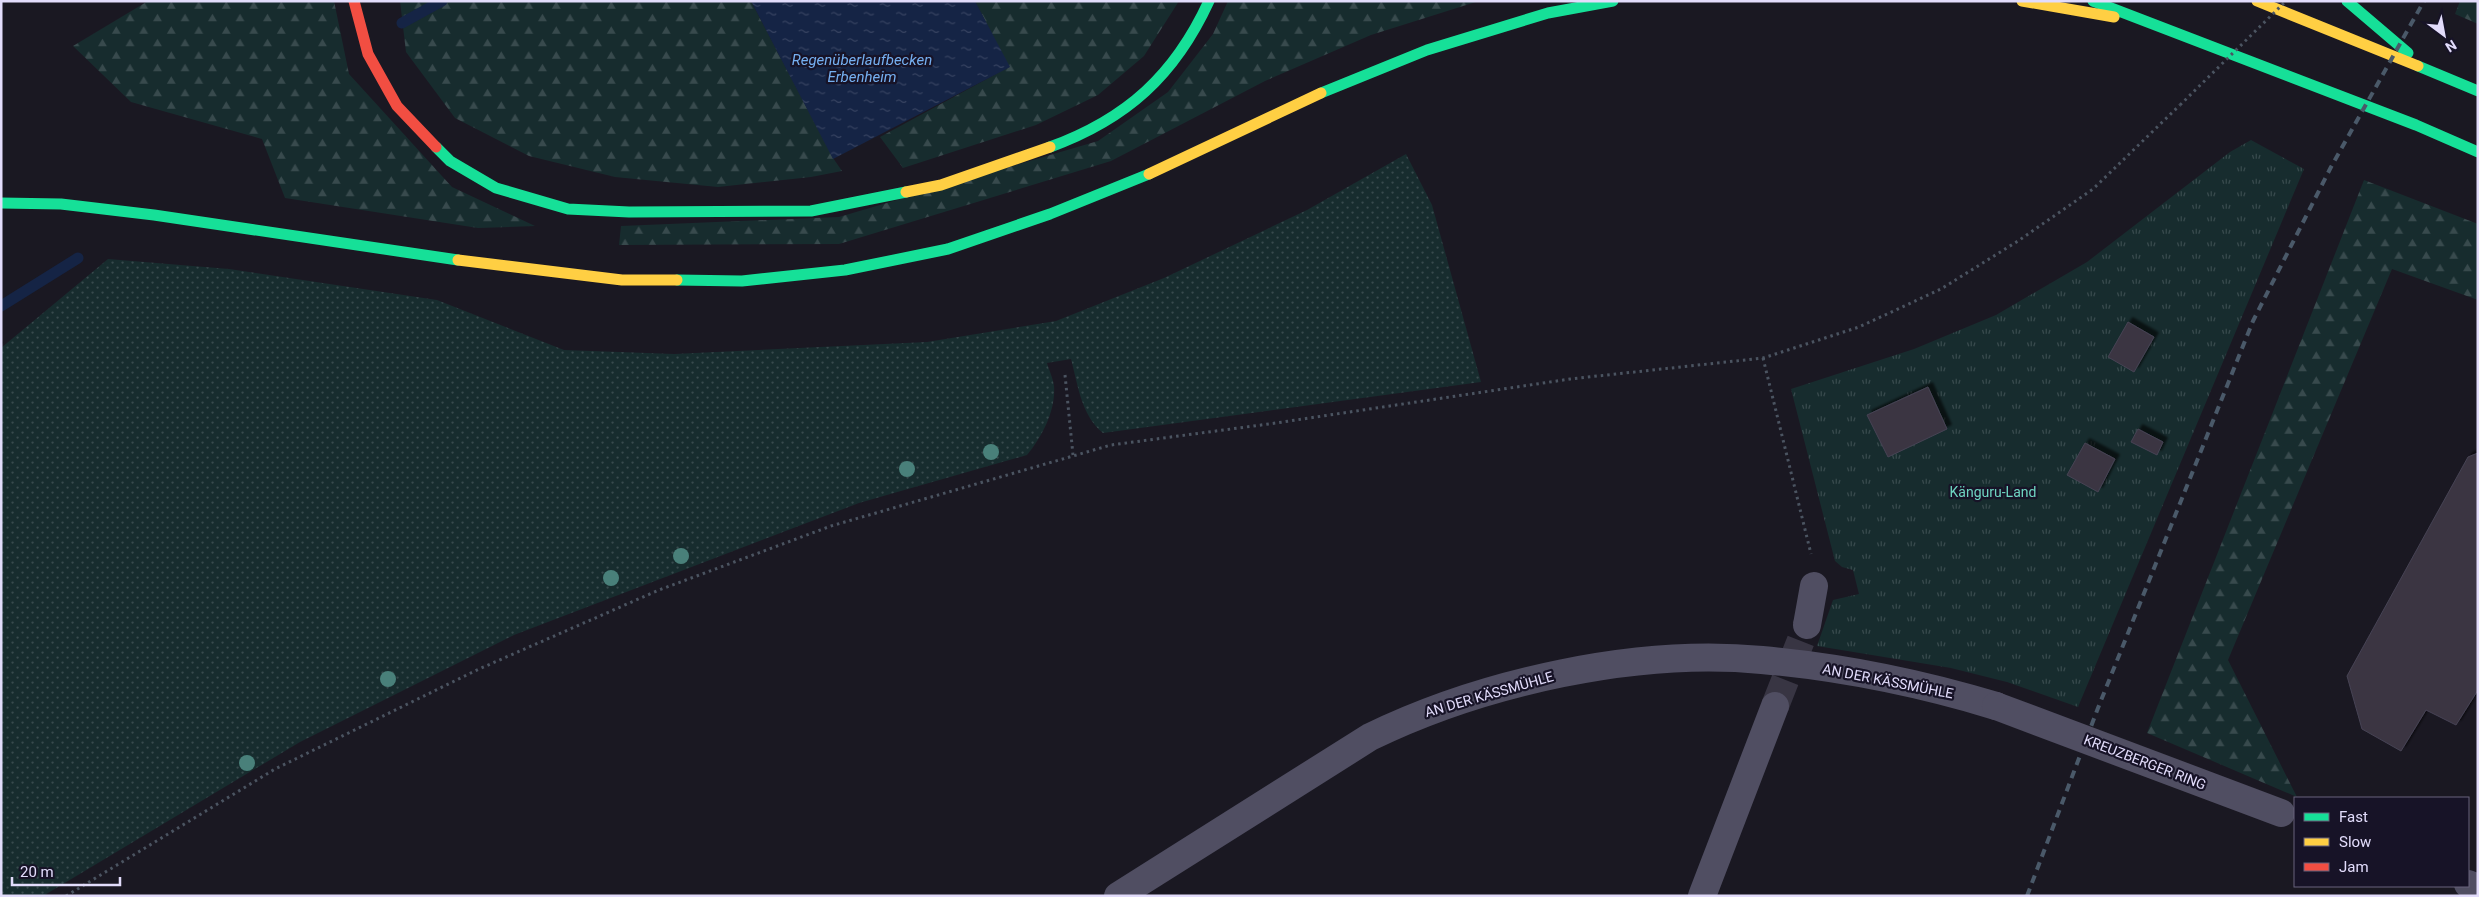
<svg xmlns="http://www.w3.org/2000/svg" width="2479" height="897" font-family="Roboto,sans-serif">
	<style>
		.grass { fill: url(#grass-dots) }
		.forest { fill: url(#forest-firs) }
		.park { fill: url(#park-tufts) }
		.water { fill: url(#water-ripples) }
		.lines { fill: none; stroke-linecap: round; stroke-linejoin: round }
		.stream { stroke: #152445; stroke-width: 11 }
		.building { fill: #3a3643; stroke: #474354; filter: url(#shadow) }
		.street-tunnel { stroke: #383543; stroke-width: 28; stroke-dasharray: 28 14; stroke-linecap: butt }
		.path { stroke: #4b5461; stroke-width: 3; stroke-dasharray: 2.5 4; stroke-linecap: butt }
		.street { stroke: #504e62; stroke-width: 28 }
		.fast { stroke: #16e098; stroke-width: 11 }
		.slow { stroke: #ffcf43; stroke-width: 11 }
		.jam { stroke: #f24e42; stroke-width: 11 }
		.rail { stroke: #4a5969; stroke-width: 4; stroke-dasharray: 8 6; stroke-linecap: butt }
		.path-bridge { stroke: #4b5461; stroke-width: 3; stroke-dasharray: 2.5 4; stroke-linecap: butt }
		.street-bridge { stroke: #504e62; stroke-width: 28 }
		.tree { fill: #49807a }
		.labels { text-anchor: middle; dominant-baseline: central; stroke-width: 4.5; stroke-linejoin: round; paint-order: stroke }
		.park-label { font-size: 14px; fill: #6fd5c2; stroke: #171327 }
		.street-label { font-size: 14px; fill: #e2dcfb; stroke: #171327 }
		.water-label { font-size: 15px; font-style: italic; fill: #75aff0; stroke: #171327 }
	</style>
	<defs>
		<pattern id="grass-dots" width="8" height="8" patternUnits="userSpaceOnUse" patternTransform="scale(1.25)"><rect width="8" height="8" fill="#172c2e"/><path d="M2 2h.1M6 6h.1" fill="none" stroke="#384a4d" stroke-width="1.8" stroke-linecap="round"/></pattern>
		<pattern id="forest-firs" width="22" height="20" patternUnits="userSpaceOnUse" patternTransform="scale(1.25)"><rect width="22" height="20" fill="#172c2e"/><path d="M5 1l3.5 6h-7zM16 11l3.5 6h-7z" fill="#384a4d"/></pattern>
		<pattern id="park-tufts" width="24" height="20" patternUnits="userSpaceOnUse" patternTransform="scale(1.25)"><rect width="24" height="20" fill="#172c2e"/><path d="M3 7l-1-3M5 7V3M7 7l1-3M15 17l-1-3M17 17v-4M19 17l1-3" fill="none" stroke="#384a4d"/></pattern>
		<pattern id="water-ripples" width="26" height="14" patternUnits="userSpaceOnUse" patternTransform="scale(1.25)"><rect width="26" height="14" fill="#152445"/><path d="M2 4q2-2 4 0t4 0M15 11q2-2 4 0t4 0" fill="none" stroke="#374361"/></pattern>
		<filter id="shadow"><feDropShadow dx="4.5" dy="-4.5" stdDeviation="1" flood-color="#0009"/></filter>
	</defs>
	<rect width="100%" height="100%" fill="#1a1822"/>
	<path class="grass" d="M1406,154L1432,205L1481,382L1103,433C1081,415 1078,385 1071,359L1047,363C1049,370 1053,378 1054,386C1056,410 1042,437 1027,455L859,503L514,635L300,742L43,896H1V348L108,259L229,269L437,300L564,350L674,354L927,342L1056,321L1164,278L1307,210Z"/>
	<g class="forest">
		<path d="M148,1H334L349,74L452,187L535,226L478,228L285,198L262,139L131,102L73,46Z"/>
		<path d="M400,1H751L833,158L842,171L811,177L718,187L615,177L529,156L455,118L406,52Z"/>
		<path d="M975,1H1179L1144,56L1098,95L1036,125L903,168L880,137L1009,67Z"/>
		<path d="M1228,1H1479L1371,35L1265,81L1111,161L839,244L619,245L621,226L839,217L1098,141L1168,92L1213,34Z"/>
		<path d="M2460,1H2478V24L2455,14Z"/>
		<path d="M2364,180L2478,224V300L2392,269L2228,660L2297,797L2147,733Z"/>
	</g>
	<path class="park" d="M2251,140L2304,169L2078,707L2007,682L1951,668L1817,646L1833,600L1859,594L1853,570L1842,567L1835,561L1791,389L1914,349L1996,315L2087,262L2230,152Z"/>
	<path class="water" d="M751,1H975L1010,67L833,159Z"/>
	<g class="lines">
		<g class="stream">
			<path d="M402,23L442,1"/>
			<path d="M1,306L78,258"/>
		</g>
	</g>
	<g class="building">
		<path d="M2128,322L2154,337L2134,372L2108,357Z"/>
		<path d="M1928,387L1947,429L1888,457L1867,415Z"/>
		<path d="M2138,429L2163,442L2157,455L2131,442Z"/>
		<path d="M2085,443L2115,459L2098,492L2067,475Z"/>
		<path d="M2478,453V690L2456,725L2426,710L2401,751L2362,729L2347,676L2468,457Z"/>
	</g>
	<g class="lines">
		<path class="street-tunnel" d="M1775,706L1807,625"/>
		<g class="path">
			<path d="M1763,358L1811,554"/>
			<path d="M1065,375L1073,455"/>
			<path d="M66,896L275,769L479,669L659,590L831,526L1111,445L1276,423L1570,379L1763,358L1859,327L1941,289L2018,241L2093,189L2180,105"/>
		</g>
		<g class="street">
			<path d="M1807,625L1814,586"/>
			<path d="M2468,884L2478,888"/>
			<path d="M1118,896L1370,737C1483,682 1637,648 1762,660C1841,667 1920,683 1996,706"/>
			<path d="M1702,896L1775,706"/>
		</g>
		<g class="fast">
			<path d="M2093,1L2416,125L2478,152"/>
			<path d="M2347,1L2408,53"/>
			<path d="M2418,66L2478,91"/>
			<path d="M1321,93L1427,50L1548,13L1613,1"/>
			<path d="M436,147L450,161L496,188L568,209L629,212L811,211L906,192"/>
			<path d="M1050,147C1127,119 1175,75 1209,1"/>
			<path d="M1,203L61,204L154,215L458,260"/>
			<path d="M677,280L742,281L845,270L948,249L1050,214L1149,174"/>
		</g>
		<g class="slow">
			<path d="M2022,1L2114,17"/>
			<path d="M2257,1L2418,66"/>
			<path d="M1149,174L1321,93"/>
			<path d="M906,192L941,185L1050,147"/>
			<path d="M458,260L622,280H677"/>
		</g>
		<path class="jam" d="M354,1L368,54L397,106L436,147"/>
		<path class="rail" d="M2027,896L2098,708L2253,321L2331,167L2424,1"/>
		<path class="path-bridge" d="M2180,105L2286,1"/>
		<path class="street-bridge" d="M1996,706L2281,813"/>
	</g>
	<g class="tree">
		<circle cx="991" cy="452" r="8"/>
		<circle cx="907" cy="469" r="8"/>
		<circle cx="681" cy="556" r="8"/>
		<circle cx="611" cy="578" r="8"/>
		<circle cx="388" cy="679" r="8"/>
		<circle cx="247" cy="763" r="8"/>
	</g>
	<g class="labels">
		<g class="park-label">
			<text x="1993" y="492">Känguru-Land</text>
		</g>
		<g class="street-label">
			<text transform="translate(1888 681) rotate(11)">AN DER KÄSSMÜHLE</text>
			<text transform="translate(1489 694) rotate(-16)">AN DER KÄSSMÜHLE</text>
			<text transform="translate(2145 762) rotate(21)">KREUZBERGER RING</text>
		</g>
		<g class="water-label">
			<text x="862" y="60">Regenüberlaufbecken<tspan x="862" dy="17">Erbenheim</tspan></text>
		</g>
	</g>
	<rect width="2479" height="897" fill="none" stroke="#e2dcfb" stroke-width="5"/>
	<rect x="2294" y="797" width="175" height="90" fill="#171327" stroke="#68637c"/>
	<rect x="2304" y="813" width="25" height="8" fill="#16e098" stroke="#68637c"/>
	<text x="2339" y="822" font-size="15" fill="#e2dcfb">Fast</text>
	<rect x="2304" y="838" width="25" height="8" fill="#ffcf43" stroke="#68637c"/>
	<text x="2339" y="847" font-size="15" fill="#e2dcfb">Slow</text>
	<rect x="2304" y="863" width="25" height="8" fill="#f24e42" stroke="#68637c"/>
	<text x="2339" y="872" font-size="15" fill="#e2dcfb">Jam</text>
	<g transform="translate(2444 35) rotate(148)" stroke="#171327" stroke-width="4" paint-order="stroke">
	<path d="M0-4L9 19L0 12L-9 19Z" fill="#e2dcfb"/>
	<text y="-8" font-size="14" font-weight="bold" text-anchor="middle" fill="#e2dcfb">N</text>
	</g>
	<path d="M12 877v8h108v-8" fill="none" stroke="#e2dcfb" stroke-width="2.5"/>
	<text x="20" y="877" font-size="15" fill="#e2dcfb" stroke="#171327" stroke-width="4" paint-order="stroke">20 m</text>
</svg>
